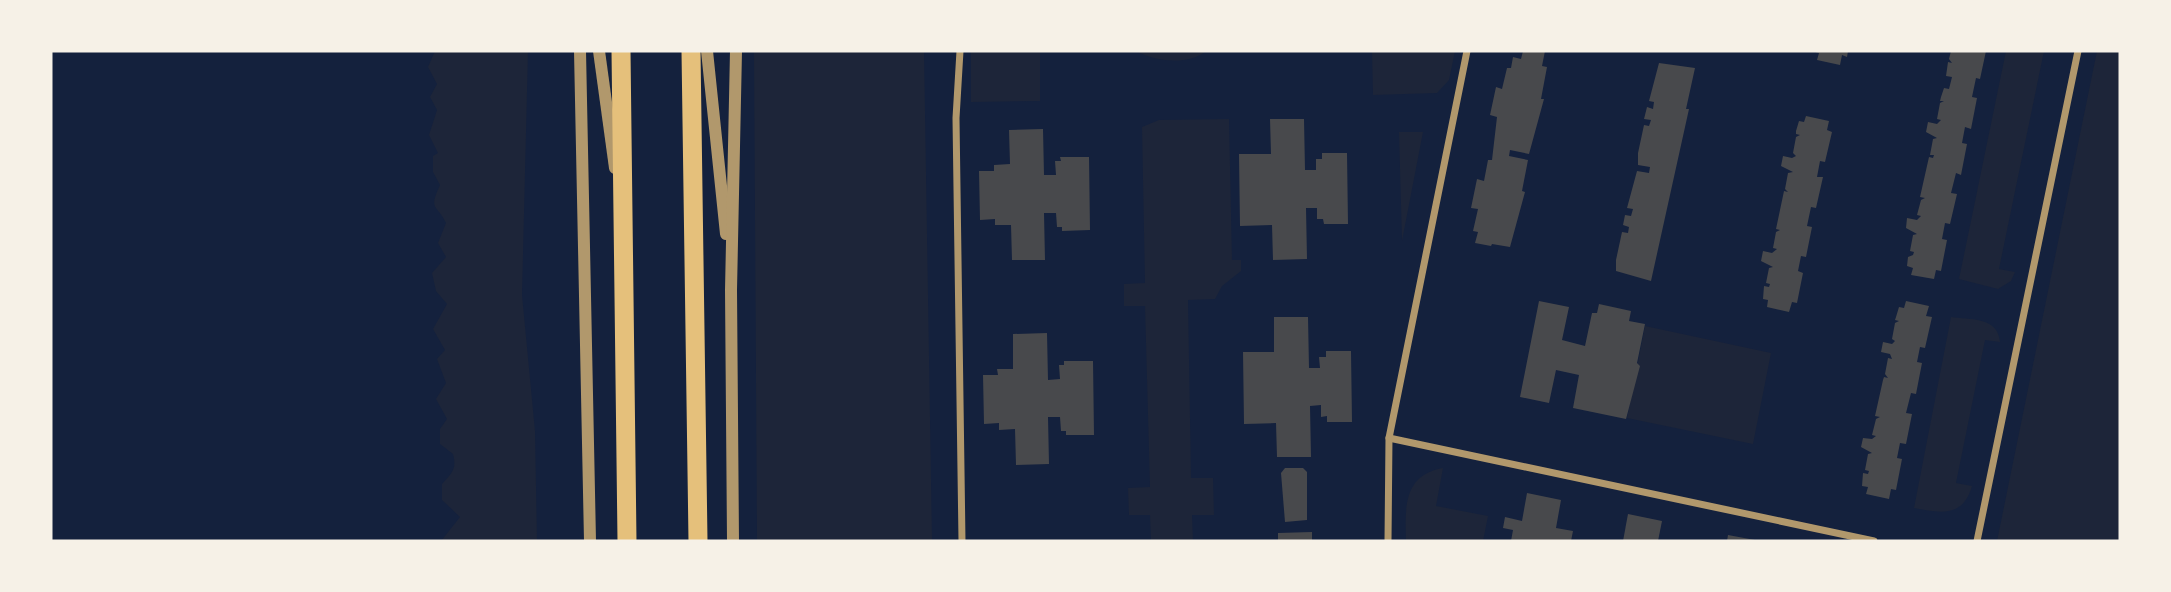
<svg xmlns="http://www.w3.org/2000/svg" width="2171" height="592" font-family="Poppins,sans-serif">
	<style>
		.green { fill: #1d2539 }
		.building { fill: #48494c }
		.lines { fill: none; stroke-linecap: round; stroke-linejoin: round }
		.minor { stroke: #b1986c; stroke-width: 7 }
		.tertiary { stroke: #b1986c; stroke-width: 12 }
		.trunk { stroke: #e5c07b; stroke-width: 19 }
	</style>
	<rect width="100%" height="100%" fill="#14213d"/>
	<g class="green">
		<path d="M435,51H528L522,295L535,431L537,541H441L460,517L442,500V484C452,473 457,469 453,454L440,444V429L447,419L436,399L446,383L437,359L445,350L433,329L447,304L436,291L432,273L446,257L438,243L446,223C437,204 428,211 440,185L433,172V156L438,153L429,135L437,110L430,97L437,84L428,67Z"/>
		<path d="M754,51H924L932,541H757Z"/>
		<path d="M971,51H1040V101L971,102Z"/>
		<path d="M1206,51C1190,65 1157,62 1138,52Z"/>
		<path d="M1372,51H1455L1449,80L1437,93L1373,95Z"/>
		<path d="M2006,51H2044L1999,269L2015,272L2011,281L1998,289L1959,279Z"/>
		<path d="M2097,51H2120V541H1997Z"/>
		<path d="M1229,119L1232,260H1241V271L1222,286L1215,299L1188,300L1191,478H1213L1214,515H1192L1193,541H1151L1150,515H1129L1128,488L1150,487L1145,306H1124V284L1145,283L1142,127L1159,120Z"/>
		<path d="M1399,132H1423L1402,241Z"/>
		<path d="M1951,317C1969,320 1998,316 2000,342L1985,340L1956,483L1972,486C1963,518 1940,513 1914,508Z"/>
		<path d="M1645,326L1771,353L1753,444L1627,418Z"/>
		<path d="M1443,468L1436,506L1488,516L1483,541H1406C1405,508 1403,475 1443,468Z"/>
	</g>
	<g class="building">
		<path d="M1523,51H1545L1542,66L1547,67L1541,99H1544L1529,154L1510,150L1509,156L1528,160L1522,191L1525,192L1510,247L1492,244L1491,246L1475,243L1478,232L1473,231L1478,209L1471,208L1477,179L1484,181L1488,160H1492L1497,117L1490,115L1496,87L1502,89L1507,68H1511L1513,57L1521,59Z"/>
		<path d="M1812,51H1848L1847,57L1842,55L1840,65L1817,60L1819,53Z"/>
		<path d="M1951,51H1986L1980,79L1976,78L1972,97L1977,98L1971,129L1965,127L1962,143L1967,144L1961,175L1956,173L1951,193L1957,194L1950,224L1945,223L1942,239L1947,240L1941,271L1936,270L1934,279L1911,275L1913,268L1907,266L1908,257L1913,255L1914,252L1910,251L1913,235L1917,234L1906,228L1907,218L1917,220L1921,216L1917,215L1921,200L1925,198L1920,197L1929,157L1933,158L1934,155H1930L1933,139L1937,138L1926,132L1928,122L1937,124L1941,120L1937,119L1940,103L1944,101H1940L1941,97L1944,88L1949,89L1952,77L1946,76L1948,62L1952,63L1949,59Z"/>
		<path d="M1659,63L1695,68L1686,109H1689L1651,281L1616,271V260L1622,232L1628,233L1629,227L1623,225L1625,215L1631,216L1633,209L1627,208L1637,171L1649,173L1650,167L1638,165V153L1644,125L1649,126L1651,120L1644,119L1647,107L1653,109L1654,102L1649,101Z"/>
		<path d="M1806,116L1829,121L1827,130L1832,132L1825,162L1820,161L1817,177H1823L1816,208L1811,207L1807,226L1812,227L1806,257L1801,256L1798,271L1803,273L1797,303L1792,302L1789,312L1767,307L1768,300L1763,299L1764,286L1769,287L1770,284L1766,283L1769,268L1773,267L1761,261L1763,251L1772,253L1777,249L1773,248L1776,232L1780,230L1776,229L1784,191L1788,192L1785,189L1788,173L1793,172L1781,166L1783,156L1792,158L1796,156L1793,153L1796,137L1800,135L1796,134V131L1799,121L1804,122Z"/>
		<path d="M1270,119H1304L1305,170H1316V159H1322V153H1347L1348,224H1324L1323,219H1317V208H1306L1307,259L1273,260L1272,225L1240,226L1239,154H1271Z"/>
		<path d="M1043,129L1044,175H1056L1055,161H1061L1060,157H1089L1090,230L1062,231V227H1057L1056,213H1044L1045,260H1012L1011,225H995V219L980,220L979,171H994V165L1010,164L1009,130Z"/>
		<path d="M1539,301L1569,307L1562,340L1585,346L1592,313H1597L1599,304L1631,311L1629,321L1645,324L1637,363L1640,366L1626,419L1573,408L1579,375L1556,370L1549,403L1520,397Z"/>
		<path d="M1906,301L1929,306L1926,316L1932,317L1925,348L1920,347L1917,362L1922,363L1916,394L1911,393L1906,413L1912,414L1906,444L1900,443L1897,458L1902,459L1896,490L1891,489L1889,499L1866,494L1868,487L1862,486L1863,473L1868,474L1869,471L1865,470L1868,454L1872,453L1861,447L1863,438L1872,439L1876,436L1872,435L1876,419L1880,417L1875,416L1883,380L1884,377L1888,378L1885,374L1888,358L1892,359L1890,354L1881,352L1883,342L1892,344L1895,341L1892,339L1895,323L1899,321L1895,320L1896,317L1899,307L1904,308Z"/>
		<path d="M1274,317H1308L1309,368H1320L1319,357H1326V351H1351L1352,422H1327V416L1321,417V405L1310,406L1311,457H1277L1276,423L1244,424L1243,352H1274Z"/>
		<path d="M1047,333L1048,380L1060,379L1059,365H1064V361H1093L1094,435H1066V431H1061L1060,417H1048L1049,464L1016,465L1015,429L999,430V423L984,424L983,375H998L997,369H1013V334Z"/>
		<path d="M1303,468L1307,472V520L1285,522L1281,473L1285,468Z"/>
		<path d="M1527,493L1561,500L1556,528L1573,531L1571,541H1511L1513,530L1503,528L1505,517L1522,521Z"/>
		<path d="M1628,514L1662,521L1658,541H1623Z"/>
		<path d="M1312,532V541H1278V533Z"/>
		<path d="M1728,535L1755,540V541H1727Z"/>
	</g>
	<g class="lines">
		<g class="minor">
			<path d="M960,51L956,118L962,541"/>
			<path d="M1389,438L1874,541"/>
			<path d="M1388,541L1389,438L1467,51"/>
			<path d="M1977,541L2078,51"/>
		</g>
		<g class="tertiary">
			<path d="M580,51L590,541"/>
			<path d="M599,51L615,168"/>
			<path d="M707,51L726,234"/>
			<path d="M733,541L731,290L736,51"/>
		</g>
		<g class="trunk">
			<path d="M621,51L627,541"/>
			<path d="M691,51L698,541"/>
		</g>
	</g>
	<rect width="2171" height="592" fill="none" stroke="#f6f1e7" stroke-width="105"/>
</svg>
